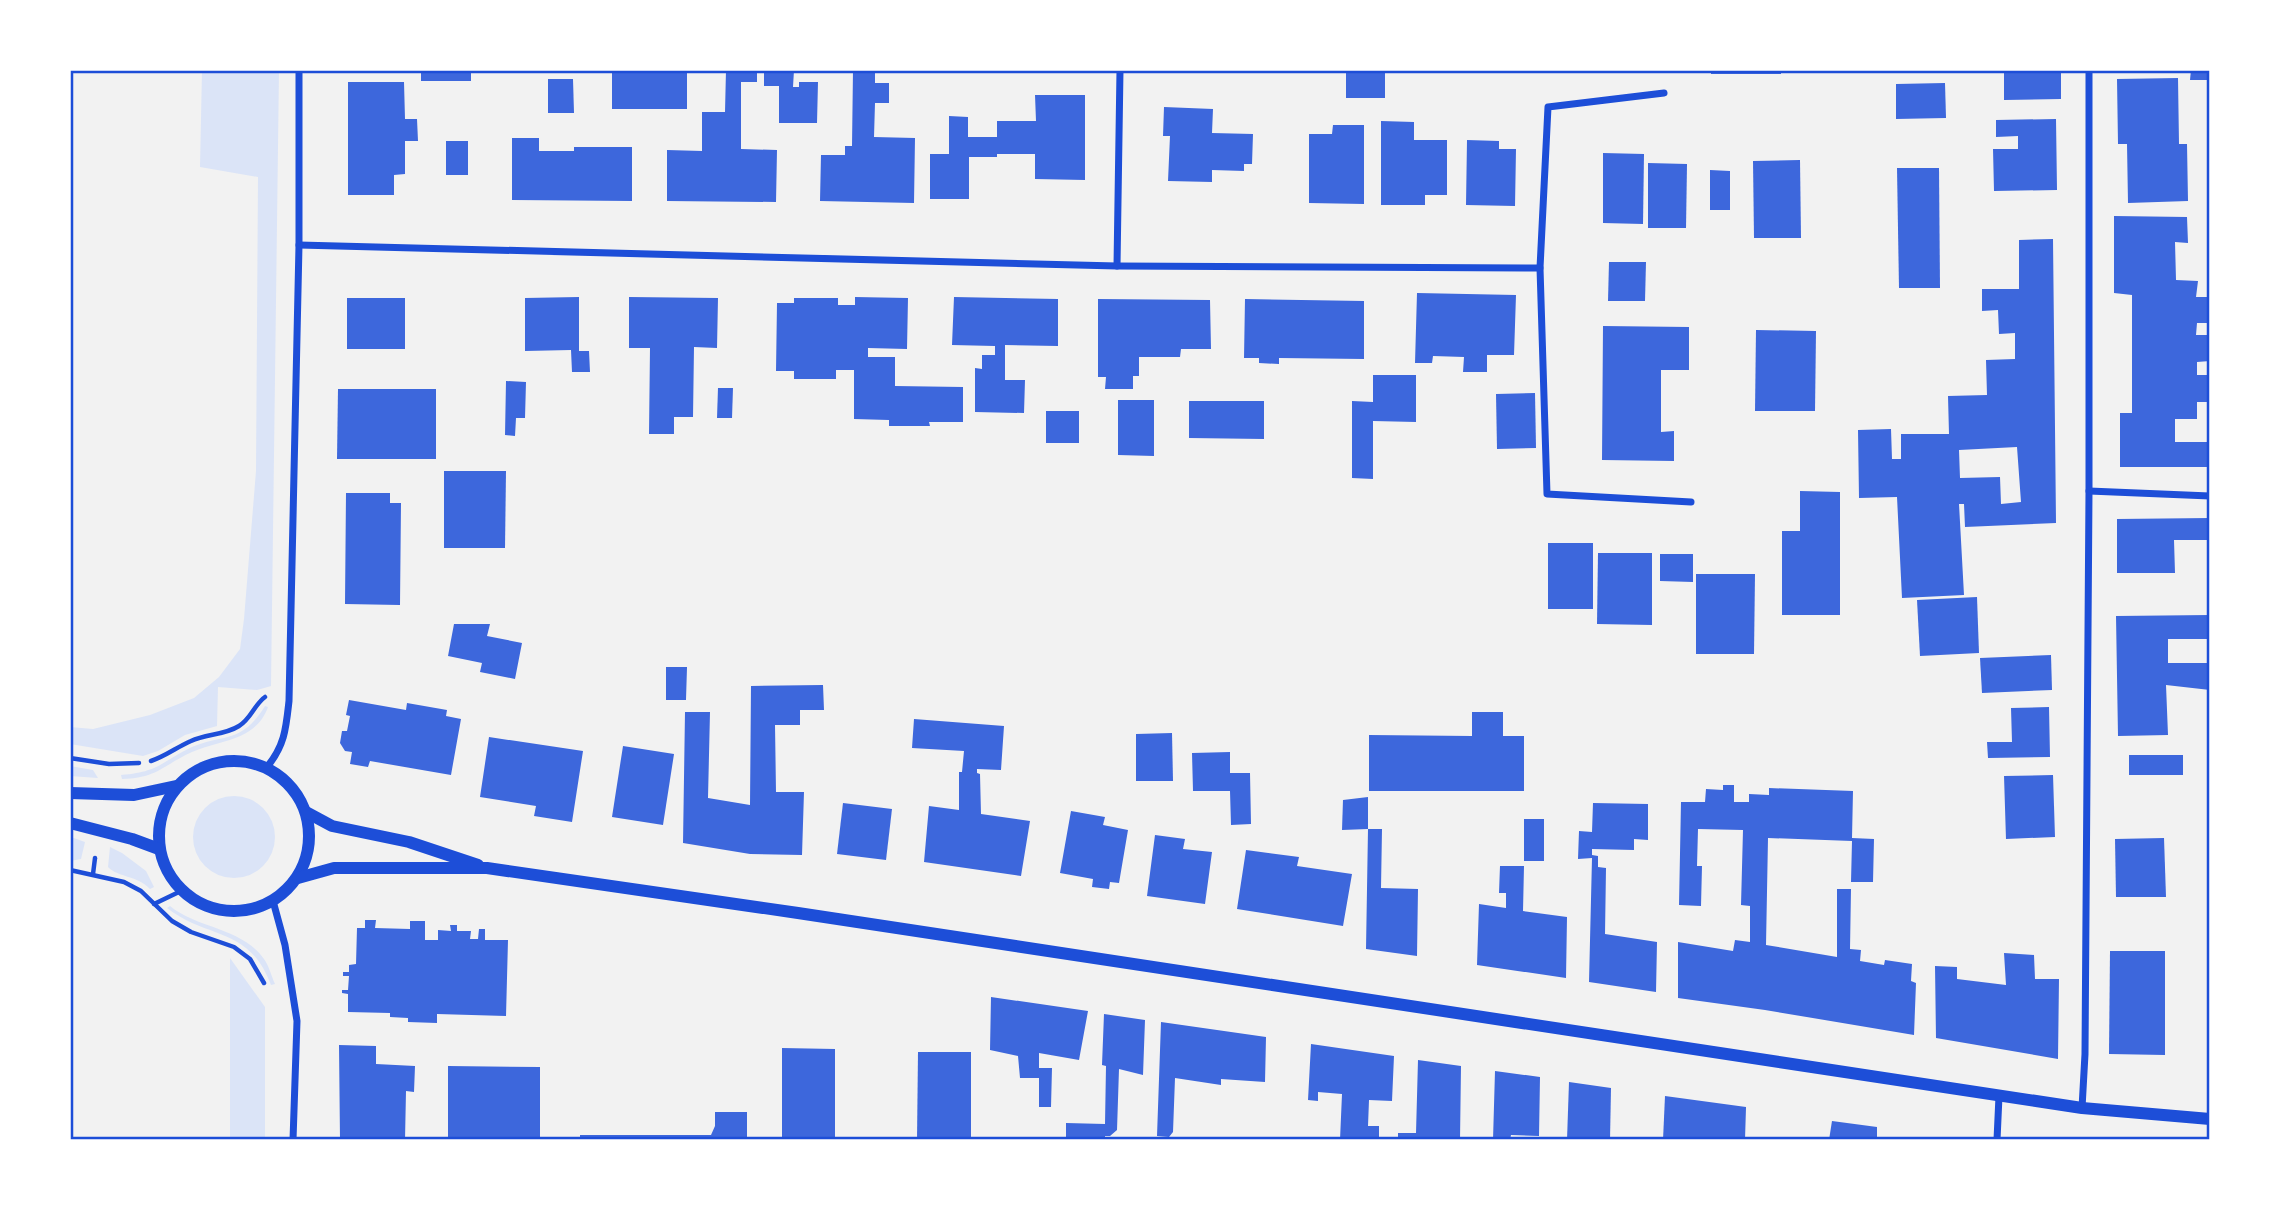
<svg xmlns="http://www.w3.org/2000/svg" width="2280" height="1210" font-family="Manrope,sans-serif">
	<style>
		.green { fill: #dbe4f7 }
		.building { fill: #3d67dc; fill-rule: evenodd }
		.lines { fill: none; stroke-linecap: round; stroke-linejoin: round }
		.path { stroke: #1d4ed8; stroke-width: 4.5 }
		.minor { stroke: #1d4ed8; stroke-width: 7 }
		.tertiary { stroke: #1d4ed8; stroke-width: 12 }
		.neatline { fill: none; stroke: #1d4ed8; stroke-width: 2.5 }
	</style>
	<rect width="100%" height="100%" fill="#f2f2f2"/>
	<g class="green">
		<path d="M202,70H279L271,686L257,690L218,687L217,726L185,735L158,751L143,756L70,744V727L93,729L150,715L194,698L219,677L240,649L244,619L256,471L258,177L200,167Z"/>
		<path d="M265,706L268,707C256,741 219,740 192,752C163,765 158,778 122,779L121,775C156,772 158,765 186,750C220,732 240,747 265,706Z"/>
		<path d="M70,766L93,770L98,778L70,776Z"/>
		<circle cx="234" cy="837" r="41"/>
		<path d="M71,837L85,842L81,859L70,861Z"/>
		<path d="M110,847L122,853L146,871L154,887L150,889C137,875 119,878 108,867Z"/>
		<path d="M170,906C198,929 241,927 264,959C269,966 271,975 275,984L271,985C249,926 208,940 167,908Z"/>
		<path d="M230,958L265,1007V1140H230Z"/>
	</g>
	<g class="building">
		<rect x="421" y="70" width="50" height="11"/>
		<path d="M612,70L687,72V109H612Z"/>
		<path d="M726,70H757V82H741V149L777,150L776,202L667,201V150L702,151V112H725Z"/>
		<path d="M764,70H794L793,87H799V82H818L817,123H779V86H764Z"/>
		<path d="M853,70H875V83H889V103H875L874,137L915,138L914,203L820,201L821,155H845V146H852Z"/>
		<rect x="1346" y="70" width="39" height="28"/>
		<rect x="1711" y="70" width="70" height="4"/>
		<path d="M2004,70H2061V99L2004,100Z"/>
		<path d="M2191,70H2210V80H2190Z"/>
		<path d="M2178,78L2179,144H2187L2188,201L2128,203L2127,144H2118L2117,79Z"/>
		<path d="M548,79H573L574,113H548Z"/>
		<path d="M348,82H404L405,119H417L418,141H405V174L394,175V195H348Z"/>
		<path d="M1945,83L1946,118L1896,119V84Z"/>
		<path d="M1035,95H1085V180L1035,179V154H997V157H969V199H930V154H949V116L968,117V137H997V121H1036Z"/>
		<path d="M1164,107L1213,109L1212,133L1253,134L1252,164H1244V171L1212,170V182L1168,181L1170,136H1163Z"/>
		<path d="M2056,119L2057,190L1994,191L1993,149H2018V136L1996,137V120Z"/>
		<path d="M1381,121L1414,122V140H1447V195H1425V205H1381Z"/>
		<path d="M1333,125H1364V204L1309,203V134H1332Z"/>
		<path d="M512,138H539V151H574V147H632V201L512,200Z"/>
		<path d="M1467,140L1499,141V149H1516L1515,206L1466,205Z"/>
		<rect x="446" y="141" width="22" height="34"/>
		<path d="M1603,153L1644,154L1643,224L1603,223Z"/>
		<path d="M1800,160L1801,238H1754L1753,161Z"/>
		<path d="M1648,163L1687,164L1686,228H1648Z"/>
		<path d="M1897,168H1939L1940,288H1899Z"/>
		<path d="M1710,170L1730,171V210H1710Z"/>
		<path d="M2114,216L2187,217L2188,243L2175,242L2176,280L2198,281L2196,297H2208L2209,323H2197L2196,335H2210V361L2197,362V375H2210V402H2197V419H2175V442H2210V467H2120V413H2132V295L2114,293Z"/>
		<path d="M2053,239L2056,523L1965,527L1964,504H1959L1964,595L1902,598L1897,497L1859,498L1858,430L1891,429L1892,459H1901V434H1949L1948,396L1987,395L1986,360L2015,359V333L1999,334L1998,310L1982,311V289H2019V240ZM2017,447L2021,502L2001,504L2000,477L1960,478L1959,450Z"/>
		<path d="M1609,262H1646L1645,301H1608Z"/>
		<path d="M1417,293L1516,295L1514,355H1487V372H1463L1464,357L1433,356L1432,363H1415Z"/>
		<path d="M579,297V351H589L590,372H572L571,350L525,351V298Z"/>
		<path d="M629,297L718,298L717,348L694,347L693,417H674V434H649L650,348H629Z"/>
		<path d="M855,297L908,298L907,349L868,348V357H895V386L963,387V422H929L930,426H889V420L854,419V370H836V379H794V371H776L777,303H794V298H838V305H855Z"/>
		<path d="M954,297L1058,299V346L1005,345V380H1025L1024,413L975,412V368L982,369V355H995V346L952,345Z"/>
		<rect x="347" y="298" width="58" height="51"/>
		<path d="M1098,299L1210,300L1211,349H1181L1180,357H1139V376H1133V389H1105L1106,377H1098Z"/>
		<path d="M1245,299L1364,301V359L1279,358V364L1259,363V358H1244Z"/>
		<path d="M1603,326L1689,327V370H1661V432L1674,431V461L1602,460Z"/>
		<path d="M1756,330L1816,331L1815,411H1755Z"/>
		<path d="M1373,375H1416V422L1373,421V479L1352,478V401L1373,402Z"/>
		<path d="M506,381L526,382L525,418H516L515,436L505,435Z"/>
		<path d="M718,388H733L732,418H717Z"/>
		<path d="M338,389H436V459H337Z"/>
		<path d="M1535,393L1536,448L1497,449L1496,394Z"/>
		<path d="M1118,400H1154V456L1118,455Z"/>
		<path d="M1189,401H1264V439L1189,438Z"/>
		<rect x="1046" y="411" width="33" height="32"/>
		<path d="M444,471H506L505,548H444Z"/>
		<path d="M1800,491L1840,492V615H1782V531H1800Z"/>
		<path d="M346,493H390V503H401L400,605L345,604Z"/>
		<path d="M2210,518V540H2174L2175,573H2117V519Z"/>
		<rect x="1548" y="543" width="45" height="66"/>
		<path d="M1598,553H1652V625L1597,624Z"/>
		<path d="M1660,554H1693V582L1660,581Z"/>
		<path d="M1696,574H1755L1754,654H1696Z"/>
		<path d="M1977,597L1979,653L1920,656L1917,600Z"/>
		<path d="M2210,615V639H2168V663H2210V690L2166,685L2168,735L2118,736L2116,616Z"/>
		<path d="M454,624H490L487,636L522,643L515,679L480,672L482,663L448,656Z"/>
		<path d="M2051,655L2052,690L1982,693L1980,658Z"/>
		<path d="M666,667H687L686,700H666Z"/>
		<path d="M823,685L824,710H800V725H775L776,792H804L802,855L750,854L683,843L685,712H710L708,798L750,805L751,686Z"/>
		<path d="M349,700L406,710L407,703L447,710L446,716L461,719L451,775L370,761L368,767L350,764L352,752L345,751L340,743L342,731H347L350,716L346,715Z"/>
		<path d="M2049,707L2050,757L1988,758L1987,742H2012L2011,708Z"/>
		<path d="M1472,712H1503V736H1524V791H1369V735L1472,736Z"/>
		<path d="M914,719L1004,726L1001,770L977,769V773L980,774L981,814L1030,821L1021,876L924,862L929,806L959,810V772H962L964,751L912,748Z"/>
		<path d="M1172,733L1173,781H1136V734Z"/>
		<path d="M489,737L583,751L572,822L534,816L536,806L480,797Z"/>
		<path d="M623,746L674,754L663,825L612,817Z"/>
		<path d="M1230,752V773H1250L1251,824L1231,825L1230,791H1193L1192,753Z"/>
		<rect x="2129" y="755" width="54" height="20"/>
		<path d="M2053,775L2055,837L2006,839L2004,776Z"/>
		<path d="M1723,785H1734V802H1749V794L1769,795V788L1853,791L1852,838L1874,839L1873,882H1851L1852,841L1768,838L1766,945L1837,957V889H1851L1850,949L1861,950L1860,961L1884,965L1885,960L1912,964L1911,981L1916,983L1914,1035L1765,1010L1678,998V942L1733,951L1735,940L1750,942V906L1741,905L1743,830L1698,829L1697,866H1702L1701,906L1679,905L1681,802H1705L1706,789L1723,790Z"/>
		<path d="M1368,797V829L1342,830L1343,800Z"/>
		<path d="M843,803L892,809L886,860L837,854Z"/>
		<path d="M1593,803L1648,804V840L1634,839V850L1592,849V855L1598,856V867L1606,868L1605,934L1657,942L1656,992L1589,982L1592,858L1578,859L1579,831L1592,832Z"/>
		<path d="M1071,811L1105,817L1103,825L1128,830L1119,883L1110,882L1109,889L1092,887L1093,879L1060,873Z"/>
		<rect x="1524" y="819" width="20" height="42"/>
		<path d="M1368,829H1382L1381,888L1418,889L1417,956L1366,949Z"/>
		<path d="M1155,835L1185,839L1183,849L1212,852L1205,904L1147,896Z"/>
		<path d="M2164,838L2166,897H2116L2115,839Z"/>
		<path d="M1246,850L1299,857L1297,866L1352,874L1343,926L1237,909Z"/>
		<path d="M1500,866H1524L1523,911L1567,917L1566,978L1477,965L1479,904L1506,908V893H1499Z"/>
		<path d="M365,920H376L375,928L410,929V921H425V940H438V930L451,931L450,925H457V931H471L470,939H478L479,929H485V940H508L506,1016L437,1014V1023L408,1022V1018L390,1017V1013L348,1012V994L342,993V990H348L349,976H343V972H349V965L356,964L357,928H365Z"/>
		<path d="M2110,951H2165V1055L2109,1054Z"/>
		<path d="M2004,953L2034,955L2035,979H2059L2058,1059L1936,1038L1935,966L1957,967V979L2006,985Z"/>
		<path d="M991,997L1088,1011L1079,1060L1039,1053V1068H1052L1051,1107H1039V1078H1020L1018,1056L990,1050Z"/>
		<path d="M1104,1014L1145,1020L1143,1075L1119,1069L1117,1130L1110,1136H1105V1140H1066V1123L1105,1124L1106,1066L1102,1065Z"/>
		<path d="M1161,1022L1266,1037L1265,1082L1221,1079V1085L1175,1078L1173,1132L1169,1137L1157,1136Z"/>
		<path d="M1311,1044L1394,1056L1392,1101L1369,1100L1368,1126H1379V1140H1340L1342,1094L1318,1092V1101L1308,1100Z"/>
		<path d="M339,1045L376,1046V1064L415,1066L414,1092L406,1091L405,1140H340Z"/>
		<path d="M782,1048L835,1049V1140H782Z"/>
		<path d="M918,1052H971V1140H917Z"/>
		<path d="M1418,1060L1461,1066L1460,1140H1398V1133H1416Z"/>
		<path d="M448,1066L540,1067V1140H448Z"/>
		<path d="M1495,1071L1540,1077L1539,1136L1511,1135L1510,1140H1493Z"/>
		<path d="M1569,1082L1611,1088L1610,1140H1567Z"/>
		<path d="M1665,1096L1746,1107L1745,1140H1663Z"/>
		<path d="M715,1112H747V1140H580V1135H711L715,1126Z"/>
		<path d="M1832,1121L1877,1127V1140H1829Z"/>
	</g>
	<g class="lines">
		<g class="path">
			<path d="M70,758L109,764L139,763"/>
			<path d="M151,761C166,756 177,747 191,741C206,734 225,735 239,726C251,719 254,705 265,697"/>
			<path d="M70,870L124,882L141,891L172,921L191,932L234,947L250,959L264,983"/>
			<path d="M93,874L95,858"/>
			<path d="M154,904L181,891"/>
		</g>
		<g class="minor">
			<path d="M1664,93L1548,107L1540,268L1547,494L1691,502"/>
			<path d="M299,245L1117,266L1540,268"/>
			<path d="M1117,266L1120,70"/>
			<path d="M2089,491L2210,496"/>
			<path d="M267,767C285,745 286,728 289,701L299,245V70"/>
			<path d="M273,901L285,945L297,1021L293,1140"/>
			<path d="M2082,1108L2085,1054L2089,491V70"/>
			<path d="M1997,1140L1999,1096"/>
		</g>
		<g class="tertiary">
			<circle cx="234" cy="836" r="75"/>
			<path d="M70,793L134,795L176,786"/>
			<path d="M306,812L332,826L409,842L478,865"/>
			<path d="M70,823L132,839L159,849"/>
			<path d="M298,878L334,868H487L798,913L2082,1108L2210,1119"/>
		</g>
	</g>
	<rect width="2280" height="1210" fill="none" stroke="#ffffff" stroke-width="144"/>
	<rect x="72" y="72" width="2136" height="1066" class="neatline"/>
</svg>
